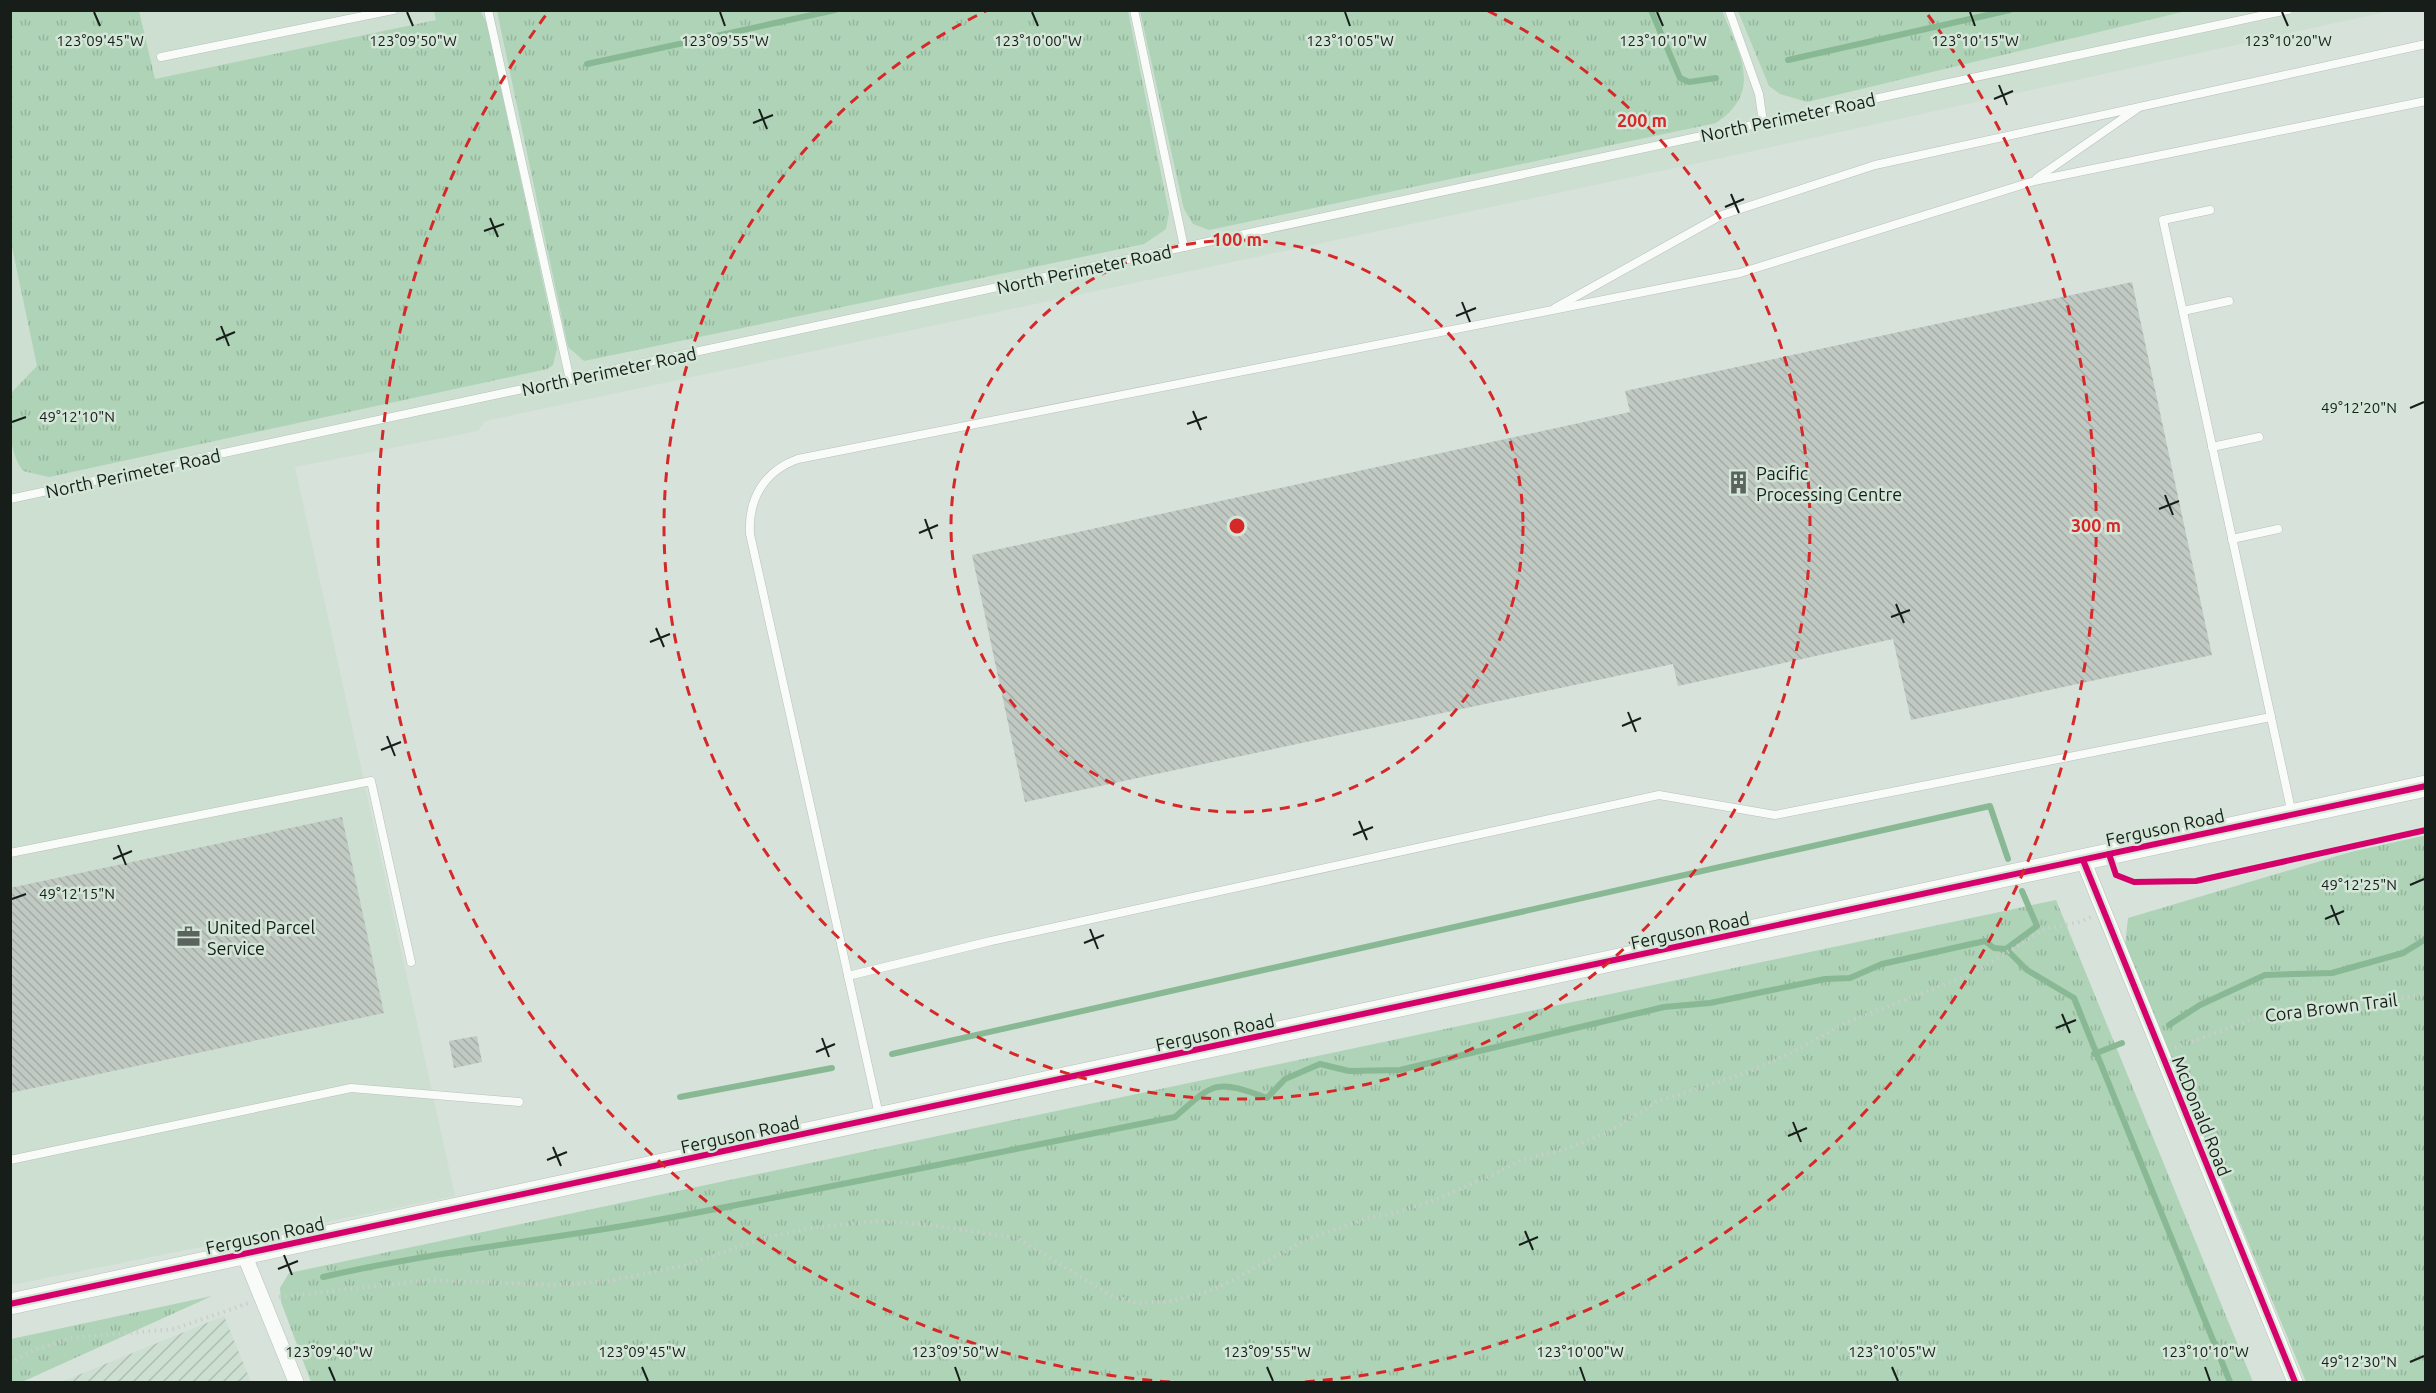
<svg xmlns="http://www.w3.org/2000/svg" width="2436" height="1393" font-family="Ubuntu,sans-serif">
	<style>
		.built { fill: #ccdfd0 }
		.industrial { fill: url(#industrial-furrows) }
		.grass { fill: url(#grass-tufts) }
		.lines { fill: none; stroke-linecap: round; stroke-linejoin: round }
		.stream { stroke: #89b895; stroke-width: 6 }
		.building { fill: url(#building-back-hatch) }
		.lane-casing { stroke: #b8c0ba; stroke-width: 9 }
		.street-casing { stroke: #b8c0ba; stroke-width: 16 }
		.secondary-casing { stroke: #b8c0ba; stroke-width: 22 }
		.path { stroke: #cbcecc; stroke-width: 4; stroke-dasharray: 1.5 4.5; stroke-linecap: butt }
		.lane { stroke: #f9fbf9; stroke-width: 8 }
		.street { stroke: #f9fbf9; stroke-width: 15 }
		.secondary { stroke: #f9fbf9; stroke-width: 21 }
		.cycleway-casing { stroke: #d3e6d7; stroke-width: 10 }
		.cycleway { stroke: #d6006c; stroke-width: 6 }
		.ticks { fill: none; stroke: #171e19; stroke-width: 2 }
		.ring { fill: none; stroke: #d62828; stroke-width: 3; stroke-dasharray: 10 8 }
		.labels { text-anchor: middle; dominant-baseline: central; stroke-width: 5; stroke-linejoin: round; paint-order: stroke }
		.street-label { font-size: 18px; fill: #171e19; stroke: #d3e6d7 }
		.poi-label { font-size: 18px; fill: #171e19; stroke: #d3e6d7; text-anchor: start }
		.ticks-label { font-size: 15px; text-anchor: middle; fill: #171e19; stroke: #d3e6d7; stroke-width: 5; stroke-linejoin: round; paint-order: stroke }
		.centre { fill: #d62828; stroke: #d3e6d7; stroke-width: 3 }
		.ring-label { font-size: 18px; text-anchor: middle; font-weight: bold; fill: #d62828; stroke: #d3e6d7; stroke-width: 5; stroke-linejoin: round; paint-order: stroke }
	</style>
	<defs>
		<pattern id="industrial-furrows" width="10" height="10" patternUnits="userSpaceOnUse" patternTransform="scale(1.5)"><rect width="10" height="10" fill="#ccdfd0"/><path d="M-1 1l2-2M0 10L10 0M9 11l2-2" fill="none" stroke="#aebfb2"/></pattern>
		<pattern id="grass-tufts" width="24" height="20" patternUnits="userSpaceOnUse" patternTransform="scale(1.5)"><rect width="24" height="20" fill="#aed3b7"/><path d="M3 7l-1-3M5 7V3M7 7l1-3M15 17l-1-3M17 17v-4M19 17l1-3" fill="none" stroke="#95b59d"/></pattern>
		<pattern id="building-back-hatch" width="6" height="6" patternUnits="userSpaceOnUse" patternTransform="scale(1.5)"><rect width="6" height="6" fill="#c1c9c3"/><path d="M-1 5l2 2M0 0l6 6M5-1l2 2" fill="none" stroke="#a5aca7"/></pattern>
	</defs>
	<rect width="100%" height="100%" fill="#d7e2da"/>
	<path class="built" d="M11,11H2390L1712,160L485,421L478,431L295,467L455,1196L11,1285Z"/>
	<path class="industrial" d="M224,1316L251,1382H61Z"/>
	<g class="grass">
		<path d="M11,10L139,11L155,79L436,20L434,11H480L487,23L557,348L553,365L547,369L49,477L23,471C7,449 10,419 11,393L37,366L11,242Z"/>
		<path d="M497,11H1128L1169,213L1166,229L1144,244L584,361L568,347Z"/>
		<path d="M1140,11H1722C1739,52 1764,92 1716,123L1209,230L1193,224L1184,209Z"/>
		<path d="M1738,11H2186L1807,102L1780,94L1769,86Z"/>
		<path d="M2425,830V1382H2306L2125,946L2128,918Z"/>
		<path d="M2056,900L2253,1382H311L281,1302L280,1288L289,1273Z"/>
		<path d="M212,1296L22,1382H11V1339Z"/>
	</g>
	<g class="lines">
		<g class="stream">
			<path d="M1651,10L1680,78L1689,82L1716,78"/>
			<path d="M1788,60L2010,10"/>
			<path d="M587,64L835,10"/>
			<path d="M2022,891L2037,926L2006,949L2027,970L2074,998L2230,1382"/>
			<path d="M2169,1025L2200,1005L2265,975L2332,973L2403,953L2426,939"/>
			<path d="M892,1054L1990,806L2008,859"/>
			<path d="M2094,1054L2122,1043"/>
			<path d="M680,1097L832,1068"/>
			<path d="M323,1277C435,1251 550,1240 663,1219C834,1187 1004,1151 1175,1117C1214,1082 1216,1079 1267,1098L1285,1079L1320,1064L1349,1071L1400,1070L1664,1007L1710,1003L1825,979L1850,978L1882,964L1985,941L1994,948L2006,949"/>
		</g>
	</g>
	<g class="building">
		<path d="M2132,282L2212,655L1911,720L1893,639L1678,686L1673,664L1025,802L972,555L1630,412L1625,391Z"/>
		<path d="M342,817L384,1013L10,1093V888Z"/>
		<path d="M477,1036L482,1062L454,1068L449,1041Z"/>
	</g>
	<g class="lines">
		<defs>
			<g id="lane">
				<path d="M488,10L570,380"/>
				<path d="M1134,10L1184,247"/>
				<path d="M1729,10L1759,94L1763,122"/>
				<path d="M161,57L393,10"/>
				<path d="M2037,178L2138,108"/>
				<path d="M2210,210L2163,220L2292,814"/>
				<path d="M1555,308L1722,215L1875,165L2426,44"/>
				<path d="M2183,311L2229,301"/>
				<path d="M2212,447L2259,437"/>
				<path d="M10,499L2288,10"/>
				<path d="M2232,539L2278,529"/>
				<path d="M10,853L371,781L411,962"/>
				<path d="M848,976L991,941L1659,795L1775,815L2271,717"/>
				<path d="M879,1115L750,534C748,499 764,471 798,459L1740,273L2034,181L2426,101"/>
				<path d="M10,1160L351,1088L519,1102"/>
			</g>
			<g id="street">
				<path d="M2083,860L2295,1382"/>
				<path d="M244,1254L296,1382"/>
			</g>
			<path id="secondary" d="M10,1304L2426,786"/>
		</defs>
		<use href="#lane" class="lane-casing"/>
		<use href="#street" class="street-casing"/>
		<use href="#secondary" class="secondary-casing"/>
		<g class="path">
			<path d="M2175,1048L2272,1012L2417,996L2426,992"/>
			<path d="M279,1297L430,1280L554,1285L609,1281L683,1266L764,1238L812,1228L878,1221L930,1225L1017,1238L1114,1297L1137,1303L1172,1301L1207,1292L1231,1281L1305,1240L1367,1218L1398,1212L1435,1200L1495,1174L1521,1160L1566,1149L1608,1132L1656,1102L1746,1073L1795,1051L1845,1023L1972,974L2045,929L2079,922L2091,917"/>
			<path d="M10,1363L34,1350L72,1338L174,1329L249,1303"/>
		</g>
		<use href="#lane" class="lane"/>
		<use href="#street" class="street"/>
		<use href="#secondary" class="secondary"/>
		<defs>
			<g id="cycleway">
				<path d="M2109,854L2116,875L2134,882L2196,881L2426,830"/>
				<path d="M2083,860L2295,1382"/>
				<path d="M10,1304L2426,786"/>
			</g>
		</defs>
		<use href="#cycleway" class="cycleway-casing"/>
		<use href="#cycleway" class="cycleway"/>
	</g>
	<path class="ticks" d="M94,12L100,26M407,12L413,26M720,12L725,26M1032,12L1038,26M1345,12L1350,26M1657,12L1663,26M1970,12L1975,26M2282,12L2288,26M1999,85L2007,105M1994,99L2013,91M759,109L767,129M753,123L773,115M1731,194L1739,213M1725,207L1744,199M490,218L498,237M484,231L504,224M1462,302L1470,322M1456,316L1476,308M221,326L229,346M216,340L235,332M2410,408L2424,402M1193,411L1201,430M12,422L26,417M1187,424L1207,417M2165,495L2173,515M2159,509L2179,501M925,519L932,539M919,533L938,525M1896,604L1904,623M1891,617L1910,610M656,628L664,647M650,642L670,634M1628,712L1636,732M1622,726L1641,718M387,736L395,756M381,750L401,742M1359,821L1367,840M1353,835L1373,827M118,845L126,865M113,859L132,851M2410,885L2424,879M12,899L26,894M2331,905L2339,925M2325,919L2344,911M1090,929L1098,949M1084,943L1104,935M2062,1014L2070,1033M2056,1028L2076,1020M822,1038L829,1057M816,1052L835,1044M1793,1122L1801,1142M1788,1136L1807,1128M553,1147L561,1166M547,1160L567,1152M1525,1231L1533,1250M1519,1245L1538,1237M284,1255L292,1275M278,1269L298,1261M2410,1362L2424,1356M329,1367L335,1381M642,1367L648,1381M955,1367L960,1381M1267,1367L1273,1381M1580,1367L1585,1381M1892,1367L1898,1381M2205,1367L2210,1381"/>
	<g class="ring">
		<circle cx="1237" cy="526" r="286"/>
		<path d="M1488 11A573 573 0 1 1 986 11"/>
		<path d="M1170 1382A859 859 0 0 1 546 15M1928 15A859 859 0 0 1 1304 1382"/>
	</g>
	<defs>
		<symbol id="building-bare" viewBox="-9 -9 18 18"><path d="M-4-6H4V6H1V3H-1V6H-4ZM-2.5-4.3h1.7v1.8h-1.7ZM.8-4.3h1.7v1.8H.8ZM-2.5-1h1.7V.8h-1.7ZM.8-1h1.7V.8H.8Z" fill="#5a635d" stroke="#d3e6d7" stroke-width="2.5" paint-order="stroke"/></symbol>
		<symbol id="office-bare" viewBox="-9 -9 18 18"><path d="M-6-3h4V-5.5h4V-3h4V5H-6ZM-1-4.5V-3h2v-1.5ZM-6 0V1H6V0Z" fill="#5a635d" stroke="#d3e6d7" stroke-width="2.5" paint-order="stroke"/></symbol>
	</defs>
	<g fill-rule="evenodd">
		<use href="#building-bare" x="1722" y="466" width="33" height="33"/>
		<use href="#office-bare" x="172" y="920" width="33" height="33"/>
	</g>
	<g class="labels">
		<g class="street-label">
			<text transform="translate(1788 117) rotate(-12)">North Perimeter Road</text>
			<text transform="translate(1084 269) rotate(-12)">North Perimeter Road</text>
			<text transform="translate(609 371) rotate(-12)">North Perimeter Road</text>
			<text transform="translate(133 473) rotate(-12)">North Perimeter Road</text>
			<text transform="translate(2165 827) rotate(-12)">Ferguson Road</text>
			<text transform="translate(1690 930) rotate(-12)">Ferguson Road</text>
			<text transform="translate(2331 1007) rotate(-7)">Cora Brown Trail</text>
			<text transform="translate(1215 1032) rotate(-12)">Ferguson Road</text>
			<text transform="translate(2202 1116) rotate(68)">McDonald Road</text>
			<text transform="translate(740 1134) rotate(-12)">Ferguson Road</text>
			<text transform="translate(265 1235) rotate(-12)">Ferguson Road</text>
		</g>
		<g class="poi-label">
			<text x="1756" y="473">Pacific<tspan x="1756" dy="21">Processing Centre</tspan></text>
			<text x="207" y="927">United Parcel<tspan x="207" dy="21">Service</tspan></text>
		</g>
	</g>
	<g class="ticks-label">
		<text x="725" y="46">123°09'55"W</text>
		<text x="1038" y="46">123°10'00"W</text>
		<text x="1663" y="46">123°10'10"W</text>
		<text x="1975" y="46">123°10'15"W</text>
		<text x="100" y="46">123°09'45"W</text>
		<text x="413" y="46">123°09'50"W</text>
		<text x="1350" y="46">123°10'05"W</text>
		<text x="2288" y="46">123°10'20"W</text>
		<text x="2359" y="413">49°12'20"N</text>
		<text x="77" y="422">49°12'10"N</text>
		<text x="2359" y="890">49°12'25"N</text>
		<text x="77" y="899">49°12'15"N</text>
		<text x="329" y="1357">123°09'40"W</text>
		<text x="642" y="1357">123°09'45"W</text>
		<text x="955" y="1357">123°09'50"W</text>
		<text x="1267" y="1357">123°09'55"W</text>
		<text x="1580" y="1357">123°10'00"W</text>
		<text x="1892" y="1357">123°10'05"W</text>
		<text x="2205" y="1357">123°10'10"W</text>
		<text x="2359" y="1367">49°12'30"N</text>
	</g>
	<circle cx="1237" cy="526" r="9" class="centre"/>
	<g class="ring-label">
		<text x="1642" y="127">200 m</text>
		<text x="1237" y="246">100 m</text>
		<text x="2096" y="532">300 m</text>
	</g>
	<rect width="2436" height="1393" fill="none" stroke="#171e19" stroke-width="24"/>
</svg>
